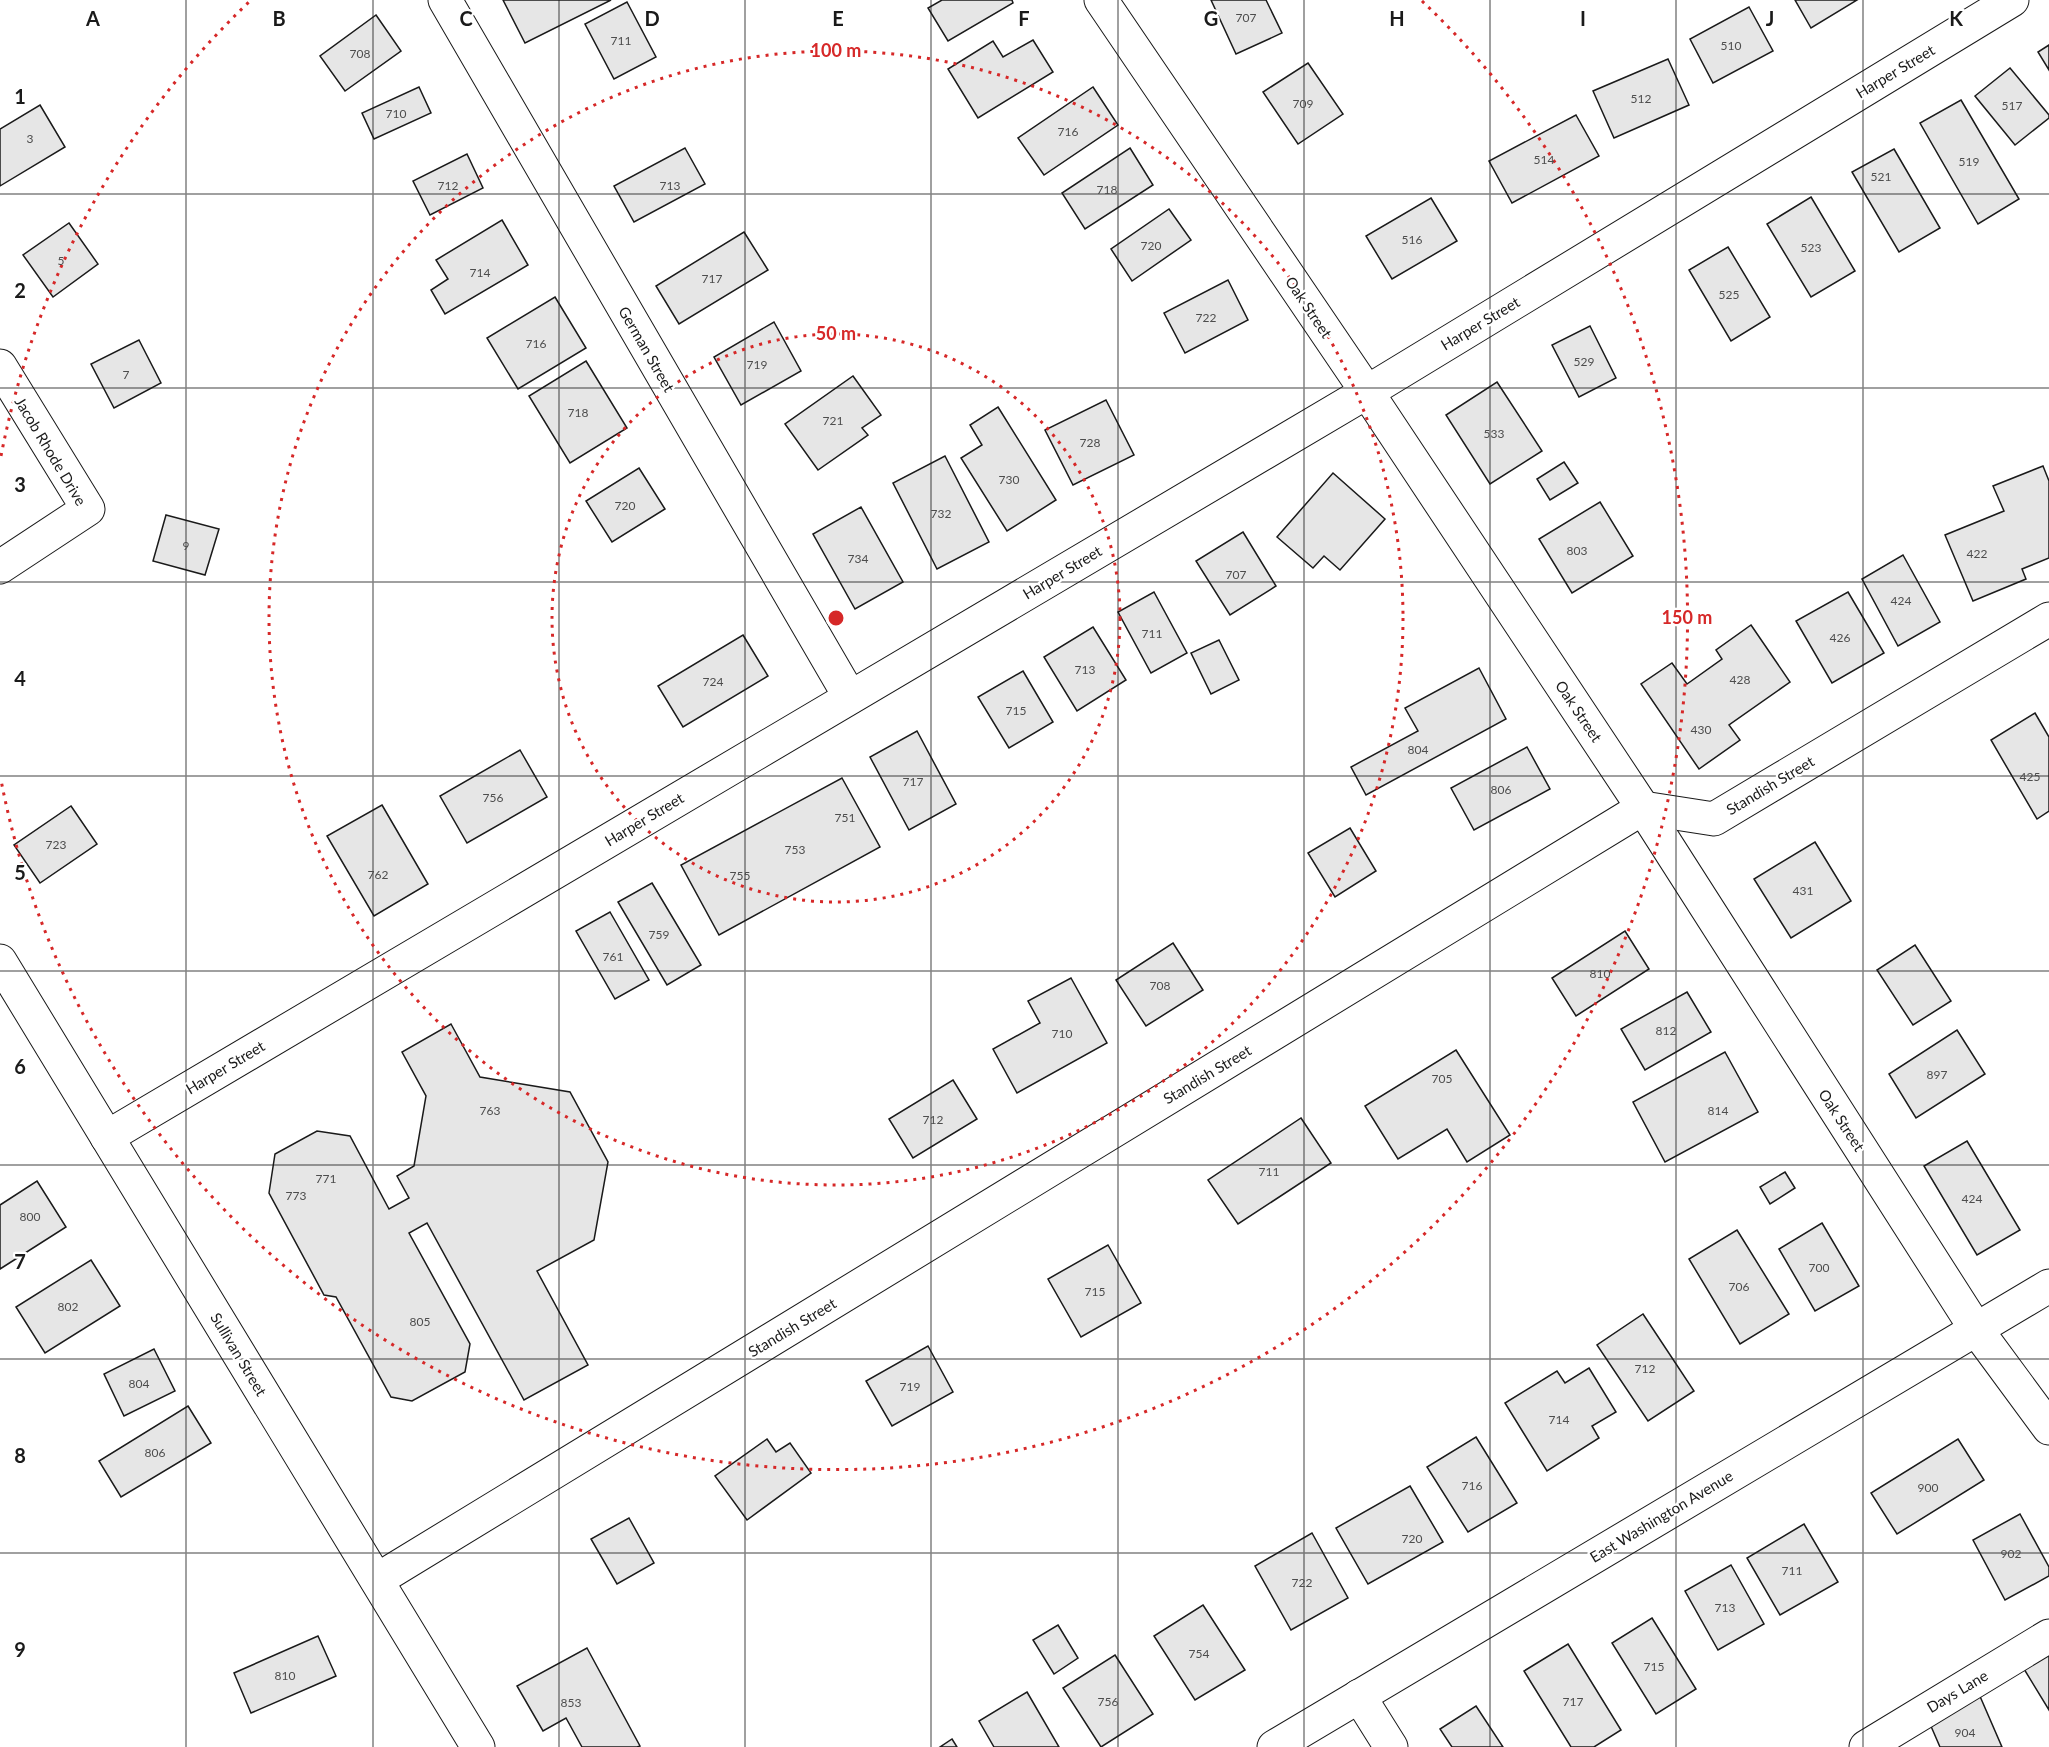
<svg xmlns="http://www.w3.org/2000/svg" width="2049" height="1747" font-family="Lato,sans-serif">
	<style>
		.building { fill: #e6e6e6; stroke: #1a1a1a; stroke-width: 1.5 }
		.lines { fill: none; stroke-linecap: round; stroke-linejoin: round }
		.minor-casing { stroke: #1a1a1a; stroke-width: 35 }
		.minor { stroke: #fff; stroke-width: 33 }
		.grid { fill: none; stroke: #1a1a1a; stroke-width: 1.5; stroke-opacity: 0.55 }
		.ring { fill: none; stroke: #d62828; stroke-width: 3; stroke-dasharray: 3 6 }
		.labels { text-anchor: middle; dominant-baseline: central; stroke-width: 4.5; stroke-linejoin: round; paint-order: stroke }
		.number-label { font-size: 12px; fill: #4d4d4d }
		.street-label { font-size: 15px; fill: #1a1a1a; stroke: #fff }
		.grid-label { font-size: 20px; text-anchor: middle; font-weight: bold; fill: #1a1a1a; stroke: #fff; stroke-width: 4.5; stroke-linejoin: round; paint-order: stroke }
		.centre { fill: #d62828; stroke: #fff; stroke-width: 3 }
		.ring-label { font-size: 18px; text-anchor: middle; font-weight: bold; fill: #d62828; stroke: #fff; stroke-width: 4.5; stroke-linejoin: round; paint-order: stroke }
	</style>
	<rect width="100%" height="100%" fill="#fff"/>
	<g class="building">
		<path d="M503,0H611L525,43Z"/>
		<path d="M942,0H1012L1013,3L948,41L928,8Z"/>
		<path d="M1211,0H1266L1282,33L1236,54Z"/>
		<path d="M1795,0H1857L1811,28Z"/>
		<path d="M627,2L656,57L614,79L585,24Z"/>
		<path d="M1749,7L1773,51L1713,83L1690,39Z"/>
		<path d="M376,15L401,51L345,91L320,56Z"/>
		<path d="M1033,40L1053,72L978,118L948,69L993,41L1003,57Z"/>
		<path d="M2049,45V70L2038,52Z"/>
		<path d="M1668,59L1689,105L1614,138L1593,91Z"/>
		<path d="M1308,63L1343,114L1298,144L1263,92Z"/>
		<path d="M2010,68L2049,115V118L2015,145L1975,96Z"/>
		<path d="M419,87L431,113L374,139L362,113Z"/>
		<path d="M1093,87L1118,125L1044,175L1018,138Z"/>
		<path d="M1961,100L2019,199L1978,224L1920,123Z"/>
		<path d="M40,105L65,147L0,186V129Z"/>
		<path d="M1576,115L1599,156L1512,203L1489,161Z"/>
		<path d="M685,148L705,184L634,222L614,186Z"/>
		<path d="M1130,148L1153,185L1085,229L1062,193Z"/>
		<path d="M1894,149L1940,228L1899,252L1852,172Z"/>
		<path d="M467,154L483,188L430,215L413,181Z"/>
		<path d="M1811,197L1855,271L1811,297L1767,224Z"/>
		<path d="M1431,198L1457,241L1392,279L1366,236Z"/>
		<path d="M1169,209L1191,240L1132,281L1111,249Z"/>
		<path d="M502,220L528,265L445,314L431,290L448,279L436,260Z"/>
		<path d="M69,223L98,264L53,297L23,255Z"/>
		<path d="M744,232L768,270L679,324L656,286Z"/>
		<path d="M1728,247L1770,317L1731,341L1689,270Z"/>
		<path d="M1228,280L1248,320L1185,353L1164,313Z"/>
		<path d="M555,297L586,348L518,389L487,338Z"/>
		<path d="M774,322L801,371L741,405L714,357Z"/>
		<path d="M1590,326L1616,378L1579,397L1552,345Z"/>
		<path d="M139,340L161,383L114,408L91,364Z"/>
		<path d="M586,361L627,428L570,463L529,396Z"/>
		<path d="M853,376L881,415L862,428L868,435L818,470L785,424Z"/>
		<path d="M1497,382L1542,451L1490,484L1446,415Z"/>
		<path d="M1106,400L1134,455L1073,485L1045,430Z"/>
		<path d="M998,407L1056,500L1007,531L961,458L982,445L970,425Z"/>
		<path d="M945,456L989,542L937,569L893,483Z"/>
		<path d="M1564,462L1578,483L1550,500L1537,479Z"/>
		<path d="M2043,466L2049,481V558L2022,569L2026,579L1973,601L1945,535L2004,511L1993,486Z"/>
		<path d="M639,468L665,509L612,542L586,501Z"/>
		<path d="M1333,473L1385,519L1340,570L1324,556L1313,568L1277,537Z"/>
		<path d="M1600,502L1633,556L1572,593L1539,539Z"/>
		<path d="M861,507L903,582L855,609L813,534Z"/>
		<path d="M166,515L219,529L205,575L153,561Z"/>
		<path d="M1243,532L1276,586L1230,615L1196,561Z"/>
		<path d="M1903,555L1940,622L1898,646L1862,579Z"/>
		<path d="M1154,592L1187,653L1151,673L1118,612Z"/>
		<path d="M1848,592L1884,653L1832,683L1796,621Z"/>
		<path d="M1751,625L1790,682L1729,725L1740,740L1699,769L1641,684L1672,663L1687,684L1722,659L1716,650Z"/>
		<path d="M1093,627L1126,680L1077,711L1044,657Z"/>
		<path d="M743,635L768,676L683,727L658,686Z"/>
		<path d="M1219,640L1239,680L1211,694L1191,653Z"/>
		<path d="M1479,668L1506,719L1366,795L1351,767L1418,731L1405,708Z"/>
		<path d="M1023,671L1053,722L1009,748L978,697Z"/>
		<path d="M2035,713L2049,737V811L2037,819L1991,740Z"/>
		<path d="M917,731L956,804L909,830L870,757Z"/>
		<path d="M1527,747L1550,789L1474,830L1451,788Z"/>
		<path d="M520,750L547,797L467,843L440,796Z"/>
		<path d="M842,778L880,847L719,935L681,865Z"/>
		<path d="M382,805L428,884L374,916L327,836Z"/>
		<path d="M71,806L97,844L40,883L14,845Z"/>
		<path d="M1350,828L1376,871L1335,897L1308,853Z"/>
		<path d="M1815,842L1851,901L1791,938L1754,879Z"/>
		<path d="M652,883L701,965L667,985L618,902Z"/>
		<path d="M610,912L649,980L615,999L576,931Z"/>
		<path d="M1625,931L1649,969L1576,1016L1552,978Z"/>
		<path d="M1173,943L1203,990L1146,1026L1116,980Z"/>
		<path d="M1915,945L1951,1001L1913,1025L1877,970Z"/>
		<path d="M1071,978L1107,1043L1017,1093L993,1049L1040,1023L1028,1001Z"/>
		<path d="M1687,992L1711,1032L1645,1070L1621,1029Z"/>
		<path d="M451,1024L480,1077L570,1092L608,1162L594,1240L537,1271L588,1365L524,1400L427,1223L409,1233L470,1344L465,1372L412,1401L391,1397L336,1297L324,1295L269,1193L275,1154L317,1131L350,1136L389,1209L409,1198L397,1176L414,1166L426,1096L402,1052Z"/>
		<path d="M1957,1030L1985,1074L1916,1118L1889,1074Z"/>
		<path d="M1456,1050L1510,1135L1467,1162L1447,1129L1398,1159L1365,1106Z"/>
		<path d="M1725,1052L1758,1112L1665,1162L1633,1102Z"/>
		<path d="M953,1080L977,1119L913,1158L889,1119Z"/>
		<path d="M1301,1118L1331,1163L1238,1224L1208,1180Z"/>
		<path d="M1967,1141L2020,1230L1977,1255L1924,1166Z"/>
		<path d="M1785,1172L1795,1188L1770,1204L1760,1187Z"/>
		<path d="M37,1181L66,1227L0,1269V1205Z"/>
		<path d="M1822,1223L1859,1286L1815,1311L1779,1249Z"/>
		<path d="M1737,1230L1789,1314L1740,1344L1689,1259Z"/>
		<path d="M1108,1245L1141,1303L1081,1337L1048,1279Z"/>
		<path d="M91,1260L120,1306L45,1353L16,1307Z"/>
		<path d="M1643,1314L1694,1391L1648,1421L1597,1345Z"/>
		<path d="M928,1346L953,1392L892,1426L866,1381Z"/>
		<path d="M154,1349L175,1391L124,1416L104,1374Z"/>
		<path d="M1589,1368L1616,1412L1592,1426L1599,1438L1547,1471L1505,1403L1557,1371L1565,1383Z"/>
		<path d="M188,1406L211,1443L121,1497L99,1461Z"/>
		<path d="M1476,1437L1517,1503L1468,1532L1427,1467Z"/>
		<path d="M767,1439L776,1452L790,1443L811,1473L747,1520L715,1476Z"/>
		<path d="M1958,1439L1984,1480L1897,1534L1871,1493Z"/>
		<path d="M1410,1486L1443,1542L1368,1584L1336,1528Z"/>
		<path d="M2020,1514L2049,1567V1576L2005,1600L1973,1540Z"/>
		<path d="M629,1518L654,1563L617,1584L591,1539Z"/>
		<path d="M1804,1524L1838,1582L1780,1615L1747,1558Z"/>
		<path d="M1312,1533L1348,1598L1291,1630L1255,1566Z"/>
		<path d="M1731,1565L1764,1624L1718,1650L1685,1591Z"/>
		<path d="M1203,1605L1245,1670L1195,1700L1154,1636Z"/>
		<path d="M1652,1618L1696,1689L1656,1714L1612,1643Z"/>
		<path d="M1058,1625L1078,1658L1054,1674L1033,1640Z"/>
		<path d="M318,1636L336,1676L251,1713L234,1673Z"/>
		<path d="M1568,1644L1621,1730L1594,1747H1571L1524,1671Z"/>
		<path d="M587,1648L640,1746L637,1747H582L566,1718L543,1731L517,1686Z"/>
		<path d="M2049,1653V1710L2024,1669Z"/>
		<path d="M1115,1655L1153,1714L1101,1747L1063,1688Z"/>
		<path d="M1027,1692L1059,1747H994L979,1721Z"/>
		<path d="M1979,1694L2002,1747H1940L1927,1717Z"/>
		<path d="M1476,1706L1503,1747H1452L1440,1729Z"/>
		<path d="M952,1739L957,1747H940Z"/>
	</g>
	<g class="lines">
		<defs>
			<g id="minor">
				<path d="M445,0L850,697"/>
				<path d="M1101,0L1367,392L1643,808L1976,1329L2049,1428"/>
				<path d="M0,366L88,509L0,567"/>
				<path d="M0,961L478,1747"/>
				<path d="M107,1137L1367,392L2012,0"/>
				<path d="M377,1580L1643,808L1714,819L2049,619"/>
				<path d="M1359,1696L1391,1747"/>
				<path d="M1274,1747L2049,1286"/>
				<path d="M1866,1747L2049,1636"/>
			</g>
		</defs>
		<use href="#minor" class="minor-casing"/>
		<use href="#minor" class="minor"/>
	</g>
	<path class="grid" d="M186,0V1747M373,0V1747M559,0V1747M745,0V1747M931,0V1747M1118,0V1747M1304,0V1747M1490,0V1747M1676,0V1747M1863,0V1747M0,194H2049M0,388H2049M0,582H2049M0,776H2049M0,971H2049M0,1165H2049M0,1359H2049M0,1553H2049"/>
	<g class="ring">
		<circle cx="836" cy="618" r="284"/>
		<circle cx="836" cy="618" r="567"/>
		<path d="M1 456A851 851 0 0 1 250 1M1422 1A851 851 0 1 1 1 780"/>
	</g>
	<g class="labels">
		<g class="number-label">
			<text x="1246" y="17">707</text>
			<text x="621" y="40">711</text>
			<text x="1731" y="45">510</text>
			<text x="360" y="53">708</text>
			<text x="1641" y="98">512</text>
			<text x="1303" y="103">709</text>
			<text x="2012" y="105">517</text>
			<text x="396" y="113">710</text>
			<text x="1068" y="131">716</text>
			<text x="30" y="138">3</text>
			<text x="1544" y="159">514</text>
			<text x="1969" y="161">519</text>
			<text x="1881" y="176">521</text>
			<text x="448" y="185">712</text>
			<text x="670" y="185">713</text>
			<text x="1107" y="189">718</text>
			<text x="1412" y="239">516</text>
			<text x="1151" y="245">720</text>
			<text x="1811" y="247">523</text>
			<text x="61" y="260">5</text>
			<text x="480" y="272">714</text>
			<text x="712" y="278">717</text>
			<text x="1729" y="294">525</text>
			<text x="1206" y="317">722</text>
			<text x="536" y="343">716</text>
			<text x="1584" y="361">529</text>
			<text x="757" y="364">719</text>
			<text x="126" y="374">7</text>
			<text x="578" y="412">718</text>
			<text x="833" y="420">721</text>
			<text x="1494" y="433">533</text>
			<text x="1090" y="442">728</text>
			<text x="1009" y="479">730</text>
			<text x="625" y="505">720</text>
			<text x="941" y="513">732</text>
			<text x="186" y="545">9</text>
			<text x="1577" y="550">803</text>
			<text x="1977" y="553">422</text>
			<text x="858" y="558">734</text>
			<text x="1236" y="574">707</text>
			<text x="1901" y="600">424</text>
			<text x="1152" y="633">711</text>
			<text x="1840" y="637">426</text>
			<text x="1085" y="669">713</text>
			<text x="1740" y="679">428</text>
			<text x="713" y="681">724</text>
			<text x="1016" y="710">715</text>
			<text x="1701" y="729">430</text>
			<text x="1418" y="749">804</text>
			<text x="2030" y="776">425</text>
			<text x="913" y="781">717</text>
			<text x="1501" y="789">806</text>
			<text x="493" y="797">756</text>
			<text x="845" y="817">751</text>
			<text x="56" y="844">723</text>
			<text x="795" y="849">753</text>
			<text x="378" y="874">762</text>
			<text x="740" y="875">755</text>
			<text x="1803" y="890">431</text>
			<text x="659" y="934">759</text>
			<text x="613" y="956">761</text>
			<text x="1600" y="973">810</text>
			<text x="1160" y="985">708</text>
			<text x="1666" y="1030">812</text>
			<text x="1062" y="1033">710</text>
			<text x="1937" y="1074">897</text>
			<text x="1442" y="1078">705</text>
			<text x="490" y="1110">763</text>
			<text x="1718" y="1110">814</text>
			<text x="933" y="1119">712</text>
			<text x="1269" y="1171">711</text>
			<text x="326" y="1178">771</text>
			<text x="296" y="1195">773</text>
			<text x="1972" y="1198">424</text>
			<text x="30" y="1216">800</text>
			<text x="1819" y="1267">700</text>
			<text x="1739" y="1286">706</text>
			<text x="1095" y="1291">715</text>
			<text x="68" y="1306">802</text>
			<text x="420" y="1321">805</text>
			<text x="1645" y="1368">712</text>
			<text x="139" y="1383">804</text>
			<text x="910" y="1386">719</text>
			<text x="1559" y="1419">714</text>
			<text x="155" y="1452">806</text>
			<text x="1472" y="1485">716</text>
			<text x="1928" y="1487">900</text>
			<text x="1412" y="1538">720</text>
			<text x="2011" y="1553">902</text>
			<text x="1792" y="1570">711</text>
			<text x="1302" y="1582">722</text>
			<text x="1725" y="1607">713</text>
			<text x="1199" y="1653">754</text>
			<text x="1654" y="1666">715</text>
			<text x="285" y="1675">810</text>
			<text x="1108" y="1701">756</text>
			<text x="1573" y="1701">717</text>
			<text x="571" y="1702">853</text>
			<text x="1965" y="1732">904</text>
		</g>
		<g class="street-label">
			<text transform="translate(1895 71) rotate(-31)">Harper Street</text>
			<text transform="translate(1309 307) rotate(56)">Oak Street</text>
			<text transform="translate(1480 323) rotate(-31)">Harper Street</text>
			<text transform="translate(647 349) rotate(60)">German Street</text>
			<text transform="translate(51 451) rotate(59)">Jacob Rhode Drive</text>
			<text transform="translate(1062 572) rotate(-31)">Harper Street</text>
			<text transform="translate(1579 711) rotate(56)">Oak Street</text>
			<text transform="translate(1770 785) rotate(-31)">Standish Street</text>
			<text transform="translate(644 819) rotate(-31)">Harper Street</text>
			<text transform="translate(225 1067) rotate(-31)">Harper Street</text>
			<text transform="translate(1207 1074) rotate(-31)">Standish Street</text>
			<text transform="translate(1842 1120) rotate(57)">Oak Street</text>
			<text transform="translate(792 1327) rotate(-31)">Standish Street</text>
			<text transform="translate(239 1354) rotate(59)">Sullivan Street</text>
			<text transform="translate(1661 1516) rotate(-31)">East Washington Avenue</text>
			<text transform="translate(1957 1691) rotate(-31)">Days Lane</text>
		</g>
	</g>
	<g class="grid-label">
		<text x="93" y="26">A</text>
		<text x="279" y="26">B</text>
		<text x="466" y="26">C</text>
		<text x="652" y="26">D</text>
		<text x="838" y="26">E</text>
		<text x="1024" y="26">F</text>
		<text x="1211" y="26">G</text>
		<text x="1397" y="26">H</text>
		<text x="1583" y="26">I</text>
		<text x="1770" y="26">J</text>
		<text x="1956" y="26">K</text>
		<text x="20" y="104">1</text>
		<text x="20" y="298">2</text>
		<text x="20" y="492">3</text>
		<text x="20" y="686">4</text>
		<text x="20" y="880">5</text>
		<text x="20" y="1074">6</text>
		<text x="20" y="1269">7</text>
		<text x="20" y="1463">8</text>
		<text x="20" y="1657">9</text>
	</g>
	<circle cx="836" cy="618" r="9" class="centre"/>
	<g class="ring-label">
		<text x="836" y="57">100 m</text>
		<text x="836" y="340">50 m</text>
		<text x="1687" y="624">150 m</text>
	</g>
</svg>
